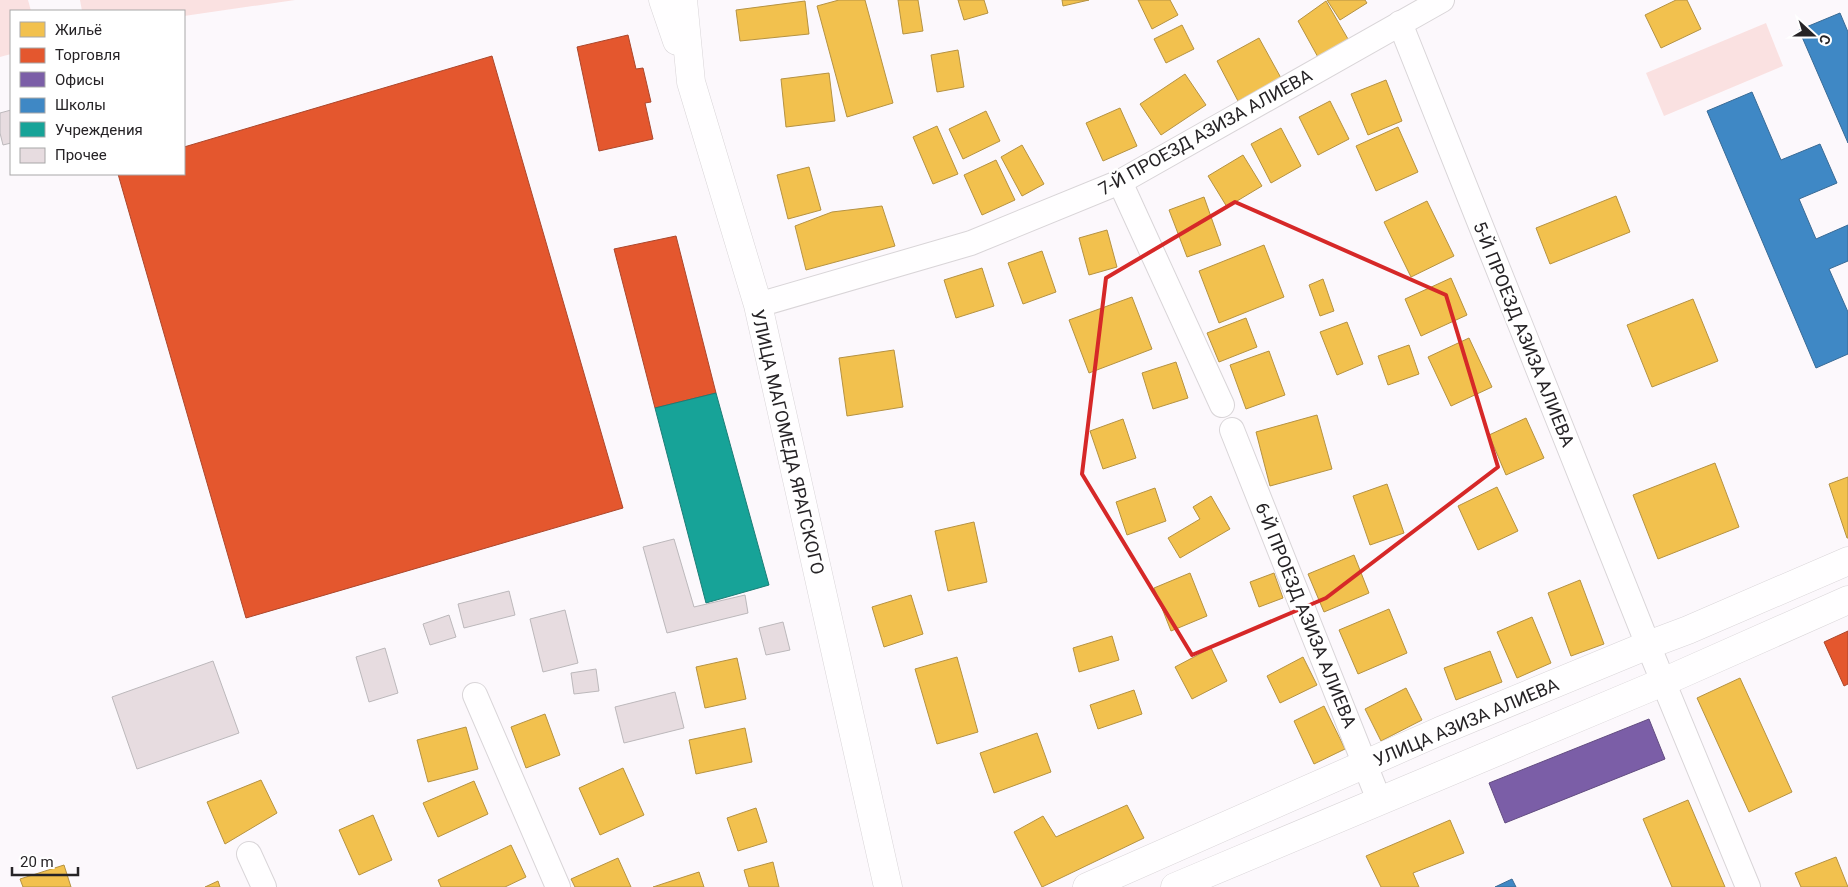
<svg xmlns="http://www.w3.org/2000/svg" width="1848" height="887" font-family="Roboto,sans-serif">
	<style>
		.green { fill: #fae1e1 }
		.homes { fill: #f2c14e; stroke: #b59242 }
		.shops { fill: #e4572e; stroke: #ab472c }
		.offices { fill: #7b5ea7; stroke: #624c80 }
		.schools { fill: #3f88c5; stroke: #386a95 }
		.public { fill: #17a398; stroke: #1c7d76 }
		.building { fill: #e7dce0; stroke: #bcb8bb }
		.lines { fill: none; stroke-linecap: round; stroke-linejoin: round }
		.minor-casing { stroke: #d9d5d8; stroke-width: 26 }
		.secondary-casing { stroke: #d9d5d8; stroke-width: 29 }
		.primary-casing { stroke: #d9d5d8; stroke-width: 29 }
		.minor { stroke: #fffeff; stroke-width: 24 }
		.secondary { stroke: #fffeff; stroke-width: 28 }
		.primary { stroke: #fffeff; stroke-width: 28 }
		.marked { fill: none; stroke: #d62828; stroke-width: 4; stroke-linejoin: round }
		.labels { text-anchor: middle; dominant-baseline: central; stroke-width: 5; stroke-linejoin: round; paint-order: stroke }
		.street-label { font-size: 18px; fill: #262326; stroke: #fff }
	</style>
	<rect width="100%" height="100%" fill="#fcf8fc"/>
	<g class="green">
		<path d="M0,0H28L31,11H11V54L0,57Z"/>
		<path d="M80,0H295L184,16V11H82Z"/>
		<path d="M1766,23L1783,66L1664,116L1646,73Z"/>
	</g>
	<g class="homes">
		<path d="M839,0H865L893,103L847,117L817,6Z"/>
		<path d="M898,0H918L923,31L903,34Z"/>
		<path d="M958,0H984L988,13L964,20Z"/>
		<path d="M1062,0H1089L1063,6Z"/>
		<path d="M1138,0H1170L1178,15L1152,29Z"/>
		<path d="M1327,0H1365L1367,3L1340,20Z"/>
		<path d="M1676,0H1687L1701,29L1661,48L1645,15Z"/>
		<path d="M805,1L809,34L740,41L736,10Z"/>
		<path d="M1326,1L1348,39L1319,59L1298,21Z"/>
		<path d="M1182,25L1194,49L1166,63L1154,39Z"/>
		<path d="M1259,38L1281,78L1238,101L1217,61Z"/>
		<path d="M958,50L964,87L937,92L931,55Z"/>
		<path d="M829,73L835,121L786,127L781,79Z"/>
		<path d="M1185,74L1206,105L1161,135L1140,104Z"/>
		<path d="M1386,80L1402,121L1368,135L1351,94Z"/>
		<path d="M1330,101L1349,139L1318,155L1299,117Z"/>
		<path d="M1120,108L1137,146L1103,161L1086,123Z"/>
		<path d="M986,111L1000,141L963,159L949,129Z"/>
		<path d="M937,126L958,174L933,184L913,137Z"/>
		<path d="M1398,127L1418,172L1376,191L1356,146Z"/>
		<path d="M1281,128L1301,166L1271,183L1251,144Z"/>
		<path d="M1022,145L1044,184L1022,196L1001,157Z"/>
		<path d="M1243,155L1262,186L1227,207L1208,176Z"/>
		<path d="M996,160L1015,200L982,215L964,175Z"/>
		<path d="M809,167L821,210L788,219L777,175Z"/>
		<path d="M1616,196L1630,232L1550,264L1536,228Z"/>
		<path d="M1204,197L1221,245L1187,257L1169,210Z"/>
		<path d="M1427,201L1454,256L1411,277L1384,222Z"/>
		<path d="M882,206L895,246L806,270L795,226L832,212Z"/>
		<path d="M1107,230L1117,267L1089,275L1079,238Z"/>
		<path d="M1264,245L1284,297L1219,323L1199,271Z"/>
		<path d="M1042,251L1056,292L1023,304L1008,263Z"/>
		<path d="M982,268L994,306L956,318L944,280Z"/>
		<path d="M1451,278L1467,315L1421,336L1405,299Z"/>
		<path d="M1323,279L1334,311L1320,316L1309,285Z"/>
		<path d="M1132,297L1152,349L1089,373L1069,320Z"/>
		<path d="M1693,299L1718,361L1652,387L1627,325Z"/>
		<path d="M1246,318L1257,347L1219,362L1207,333Z"/>
		<path d="M1347,322L1363,364L1337,375L1320,332Z"/>
		<path d="M1469,338L1492,387L1451,406L1428,357Z"/>
		<path d="M1409,345L1419,374L1388,385L1378,356Z"/>
		<path d="M894,350L903,407L847,416L839,358Z"/>
		<path d="M1269,351L1285,395L1246,409L1230,365Z"/>
		<path d="M1176,362L1188,398L1153,409L1142,373Z"/>
		<path d="M1317,415L1332,469L1270,486L1256,432Z"/>
		<path d="M1526,418L1544,458L1506,475L1489,435Z"/>
		<path d="M1123,419L1136,458L1103,469L1090,431Z"/>
		<path d="M1715,463L1739,527L1658,559L1633,495Z"/>
		<path d="M1848,477V538H1847L1829,484Z"/>
		<path d="M1387,484L1404,533L1370,545L1353,496Z"/>
		<path d="M1497,487L1518,531L1478,550L1458,506Z"/>
		<path d="M1155,488L1166,521L1127,535L1116,502Z"/>
		<path d="M1211,496L1230,529L1180,558L1168,538L1200,519L1193,507Z"/>
		<path d="M974,522L987,582L948,591L935,531Z"/>
		<path d="M1354,555L1369,593L1324,612L1308,574Z"/>
		<path d="M1190,573L1207,616L1171,631L1154,588Z"/>
		<path d="M1274,573L1283,598L1259,607L1250,582Z"/>
		<path d="M1580,580L1604,644L1571,656L1548,593Z"/>
		<path d="M911,595L923,634L884,647L872,607Z"/>
		<path d="M1389,609L1407,653L1358,674L1339,630Z"/>
		<path d="M1532,617L1551,663L1517,678L1497,632Z"/>
		<path d="M1112,636L1119,660L1079,672L1073,648Z"/>
		<path d="M1211,648L1227,681L1192,699L1175,667Z"/>
		<path d="M1490,651L1502,682L1456,700L1444,668Z"/>
		<path d="M957,657L978,732L937,744L915,669Z"/>
		<path d="M1303,657L1317,685L1280,703L1267,676Z"/>
		<path d="M737,658L746,699L705,708L696,667Z"/>
		<path d="M1740,678L1792,792L1749,812L1697,698Z"/>
		<path d="M1406,688L1422,720L1381,741L1365,709Z"/>
		<path d="M1134,690L1142,714L1098,729L1090,705Z"/>
		<path d="M1324,706L1345,749L1314,764L1294,721Z"/>
		<path d="M545,714L560,755L526,768L511,727Z"/>
		<path d="M466,727L478,769L428,782L417,740Z"/>
		<path d="M745,728L752,762L696,774L689,740Z"/>
		<path d="M1037,733L1051,772L994,793L980,753Z"/>
		<path d="M623,768L644,815L600,835L579,788Z"/>
		<path d="M261,780L277,813L225,844L207,802Z"/>
		<path d="M474,781L488,814L438,837L423,803Z"/>
		<path d="M1688,800L1725,887H1672L1643,819Z"/>
		<path d="M1127,805L1144,838L1042,887L1014,832L1043,816L1056,837Z"/>
		<path d="M756,808L767,842L738,851L727,818Z"/>
		<path d="M373,815L392,860L359,875L339,830Z"/>
		<path d="M1450,820L1464,853L1413,873L1419,887H1381L1366,856Z"/>
		<path d="M511,845L526,877L505,887H441L438,880Z"/>
		<path d="M1836,857L1848,887H1801L1795,873Z"/>
		<path d="M618,858L631,887H575L571,879Z"/>
		<path d="M773,862L779,887H749L744,870Z"/>
		<path d="M64,865L71,887H23L20,879Z"/>
		<path d="M699,872L704,887H653Z"/>
		<path d="M218,881L220,887H205Z"/>
	</g>
	<g class="shops">
		<path d="M628,35L636,69L643,68L651,102L645,103L653,139L599,151L577,47Z"/>
		<path d="M492,56L623,508L246,618L118,174H184V147Z"/>
		<path d="M676,236L716,393L655,408L614,249Z"/>
		<path d="M1848,631V684L1844,686L1824,642Z"/>
	</g>
	<path class="offices" d="M1649,719L1665,759L1505,823L1489,783Z"/>
	<g class="schools">
		<path d="M1840,13L1848,32V143L1799,30Z"/>
		<path d="M1752,92L1781,160L1820,144L1837,183L1799,199L1816,239L1848,225V261L1829,269L1848,312V354L1816,368L1707,111Z"/>
		<path d="M1512,879L1516,887H1495Z"/>
	</g>
	<path class="public" d="M716,393L769,585L706,603L655,408Z"/>
	<g class="building">
		<path d="M11,110V143L3,145L0,133V113Z"/>
		<path d="M674,539L694,607L745,595L748,613L667,633L643,547Z"/>
		<path d="M509,591L515,615L464,628L458,604Z"/>
		<path d="M565,610L578,663L543,672L530,619Z"/>
		<path d="M449,615L456,637L430,645L423,624Z"/>
		<path d="M783,622L790,650L766,655L759,628Z"/>
		<path d="M385,648L398,693L369,702L356,657Z"/>
		<path d="M213,661L239,733L137,769L112,697Z"/>
		<path d="M596,669L599,691L574,694L571,673Z"/>
		<path d="M675,692L684,728L624,743L615,707Z"/>
	</g>
	<g class="lines">
		<defs>
			<g id="minor">
				<path d="M1400,23L1648,645L1748,887"/>
				<path d="M1120,182L1222,405"/>
				<path d="M758,305L971,243L1120,182L1442,0"/>
				<path d="M1232,430L1379,800"/>
				<path d="M475,695L558,887"/>
				<path d="M249,854L264,887"/>
			</g>
			<g id="secondary">
				<path d="M1087,887L1440,731L1648,645L1688,630L1848,561"/>
				<path d="M1175,887L1663,682L1848,600"/>
			</g>
			<g id="primary">
				<path d="M663,0L677,41"/>
				<path d="M683,0L691,82L758,305L888,887"/>
			</g>
		</defs>
		<use href="#minor" class="minor-casing"/>
		<use href="#secondary" class="secondary-casing"/>
		<use href="#primary" class="primary-casing"/>
		<use href="#minor" class="minor"/>
		<use href="#secondary" class="secondary"/>
		<use href="#primary" class="primary"/>
	</g>
	<path class="marked" d="M1235,202L1446,295L1498,467L1326,598L1192,655L1082,474L1106,278Z"/>
	<g class="labels">
		<g class="street-label">
			<text transform="translate(1205 132) rotate(-29)">7-Й ПРОЕЗД АЗИЗА АЛИЕВА</text>
			<text transform="translate(1524 334) rotate(68)">5-Й ПРОЕЗД АЗИЗА АЛИЕВА</text>
			<text transform="translate(788 442) rotate(77)">УЛИЦА МАГОМЕДА ЯРАГСКОГО</text>
			<text transform="translate(1306 615) rotate(68)">6-Й ПРОЕЗД АЗИЗА АЛИЕВА</text>
			<text transform="translate(1466 722) rotate(-23)">УЛИЦА АЗИЗА АЛИЕВА</text>
		</g>
	</g>
	<rect x="10" y="10" width="175" height="165" fill="#ffffff" stroke="#a8a7a8"/>
	<rect x="20" y="22" width="25" height="15" fill="#f2c14e" stroke="#a8a7a8"/>
	<text x="55" y="35" font-size="15" fill="#262326">Жильё</text>
	<rect x="20" y="48" width="25" height="15" fill="#e4572e" stroke="#a8a7a8"/>
	<text x="55" y="60" font-size="15" fill="#262326">Торговля</text>
	<rect x="20" y="72" width="25" height="15" fill="#7b5ea7" stroke="#a8a7a8"/>
	<text x="55" y="85" font-size="15" fill="#262326">Офисы</text>
	<rect x="20" y="98" width="25" height="15" fill="#3f88c5" stroke="#a8a7a8"/>
	<text x="55" y="110" font-size="15" fill="#262326">Школы</text>
	<rect x="20" y="122" width="25" height="15" fill="#17a398" stroke="#a8a7a8"/>
	<text x="55" y="135" font-size="15" fill="#262326">Учреждения</text>
	<rect x="20" y="148" width="25" height="15" fill="#e7dce0" stroke="#a8a7a8"/>
	<text x="55" y="160" font-size="15" fill="#262326">Прочее</text>
	<g transform="translate(1813 35) rotate(111)" stroke="#ffffff" stroke-width="4" paint-order="stroke">
	<path d="M0-4L9 19L0 12L-9 19Z" fill="#262326"/>
	<text y="-8" font-size="14" font-weight="bold" text-anchor="middle" fill="#262326">С</text>
	</g>
	<path d="M12 867v8h66v-8" fill="none" stroke="#262326" stroke-width="2.5"/>
	<text x="20" y="867" font-size="15" fill="#262326" stroke="#ffffff" stroke-width="4" paint-order="stroke">20 m</text>
</svg>
